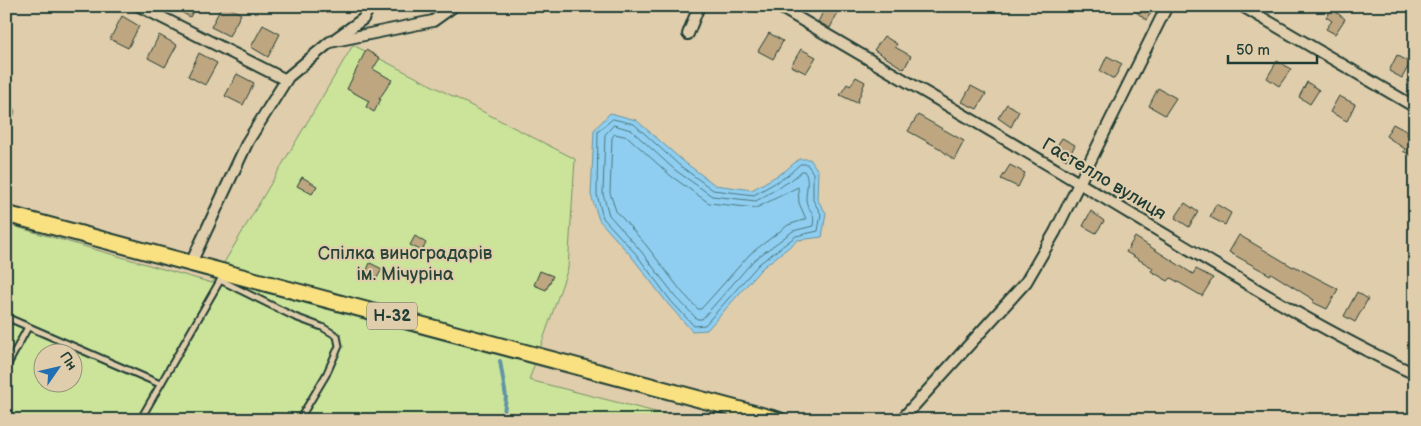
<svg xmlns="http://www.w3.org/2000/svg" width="1421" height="426" font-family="'Balsamiq Sans',sans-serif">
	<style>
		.green { fill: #cbe49a; stroke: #759067; fill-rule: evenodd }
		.water { fill: #8fcef0; stroke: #6294a5 }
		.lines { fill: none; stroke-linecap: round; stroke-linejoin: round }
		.shore { stroke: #4c777f; stroke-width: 1 }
		.stream { stroke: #6294a5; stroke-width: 4 }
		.building { fill: #bea681; stroke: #1f3d34 }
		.lane-casing { stroke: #1f3d34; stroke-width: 9 }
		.street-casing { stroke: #1f3d34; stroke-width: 14 }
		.primary-casing { stroke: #1f3d34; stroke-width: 19 }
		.lane { stroke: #e0cdab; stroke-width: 5 }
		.street { stroke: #e0cdab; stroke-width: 10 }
		.primary { stroke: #f9e181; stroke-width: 15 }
		.labels { text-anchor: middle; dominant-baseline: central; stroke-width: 4; stroke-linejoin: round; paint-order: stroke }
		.shield { fill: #e0cdab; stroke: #596858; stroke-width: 1 }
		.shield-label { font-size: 16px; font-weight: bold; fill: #1f3d34 }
		.street-label { font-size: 18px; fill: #1f3d34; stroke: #e0cdab }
		.park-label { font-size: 18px; fill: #284539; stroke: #e0cdab }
	</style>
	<rect width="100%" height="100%" fill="#e0cdab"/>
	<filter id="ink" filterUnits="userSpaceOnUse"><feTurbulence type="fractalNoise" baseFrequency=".02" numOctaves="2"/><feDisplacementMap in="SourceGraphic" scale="10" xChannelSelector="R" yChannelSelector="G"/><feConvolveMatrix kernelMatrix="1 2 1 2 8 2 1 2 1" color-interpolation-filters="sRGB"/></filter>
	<g filter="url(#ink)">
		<path class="green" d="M353,45L575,159L568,268L529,380L687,420H6V224L212,283ZM42,354H72V384H42Z"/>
		<path class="water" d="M610,113L636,120L683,161L715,185L752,190L785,171L799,159H810L818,171L817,199L826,213L822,237L798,240L762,268L707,330L692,331L668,304L632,257L599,220L591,195L594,130Z"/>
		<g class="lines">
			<g class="shore">
				<path d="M613,119L634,124L679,165L713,190L754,195L787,176L800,164H807L813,173V200L821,214L818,231L796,236L759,264L705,325L694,326L671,301L636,254L603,218L597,195L598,132Z"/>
				<path d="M614,125L631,130L675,170L712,196L756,201L790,181L802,171H804C810,178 806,190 806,199C807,212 816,209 813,226L793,231L754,260L702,319H697L676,297L640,250L609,215L603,194L605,135Z"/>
				<path d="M615,134L628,137L671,176L709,203L756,208L798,187L799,203L806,219L788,225L750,254L710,299L701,309H698L682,292L646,245L616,211L610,193L612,138Z"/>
			</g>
			<path class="stream" d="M500,361L506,397L503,420"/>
		</g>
		<g class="building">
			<path d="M170,6H196L190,17Z"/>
			<path d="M222,6H227L241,14L229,36L211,27Z"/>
			<path d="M826,6H841L830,28L818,22Z"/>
			<path d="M1129,6H1156L1146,20Z"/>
			<path d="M1332,9L1345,19L1335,34L1326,29L1332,21L1326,17Z"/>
			<path d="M122,16L139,26L128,48L110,39Z"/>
			<path d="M263,25L280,34L268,57L251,47Z"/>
			<path d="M769,33L783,41L773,59L758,51Z"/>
			<path d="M159,35L177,45L165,67L148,58Z"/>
			<path d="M884,36L897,44L895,47L911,56L904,69L874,50Z"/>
			<path d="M801,49L816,57L806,73L791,66Z"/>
			<path d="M366,50L380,58L373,69L392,80L379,99H381L374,112L366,107L369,101L347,89Z"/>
			<path d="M199,53L217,63L205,85L188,76Z"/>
			<path d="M1397,55L1410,63L1402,78L1389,71Z"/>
			<path d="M1107,56L1122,64L1114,79L1100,71Z"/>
			<path d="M1277,61L1291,69L1279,86L1267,78Z"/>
			<path d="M237,74L254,83L243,105L225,96Z"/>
			<path d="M856,77L865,82L857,103L840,95L847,84L850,86Z"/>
			<path d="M1307,82L1319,90L1310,104L1299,97Z"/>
			<path d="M971,86L986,94L977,109L962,102Z"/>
			<path d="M1158,88L1176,98L1165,115L1149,106Z"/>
			<path d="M1339,96L1355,104L1347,121L1330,112Z"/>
			<path d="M1007,104L1019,111L1011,127L998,118Z"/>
			<path d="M918,115L964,141L954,160L939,148L908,131Z"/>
			<path d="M1393,124L1408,132L1407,135L1411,137L1415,131V158L1403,151L1405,149L1386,136Z"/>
			<path d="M1062,138L1075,145L1067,160L1053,152Z"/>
			<path d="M1010,165L1025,173L1018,187L1001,179Z"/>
			<path d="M302,177L317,186L312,194L297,186Z"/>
			<path d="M1185,203L1198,212L1189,227L1175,218Z"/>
			<path d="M1216,204L1231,213L1225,225L1210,217Z"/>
			<path d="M1091,211L1104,221L1096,233L1083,226Z"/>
			<path d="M1239,235L1293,267L1294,266L1338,289L1327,309L1312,302L1314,300L1271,273L1270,275L1229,252Z"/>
			<path d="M415,236L426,243L422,251L410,245Z"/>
			<path d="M1135,237L1193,274L1196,269L1213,278L1202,296L1171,278L1168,281L1151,271L1153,268L1126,252Z"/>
			<path d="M370,263L382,269L377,278L366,272Z"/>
			<path d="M540,271L553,276L546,290L534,285Z"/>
			<path d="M1357,292L1368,299L1355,322L1344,316Z"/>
		</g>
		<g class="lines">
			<defs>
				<g id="lane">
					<path d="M220,280L295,317L322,327L337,336L339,346L326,375L299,420"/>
					<path d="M6,317L160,384"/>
					<path d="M6,368L28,327"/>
					<path d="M140,420L221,279"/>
				</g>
				<g id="street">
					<path d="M139,6L286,80"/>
					<path d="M778,6C895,75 1013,143 1129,213C1223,269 1316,328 1415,374"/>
					<path d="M1242,6L1415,107"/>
					<path d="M688,34L699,6"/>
					<path d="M335,39L363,19L370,6"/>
					<path d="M6,111L8,112"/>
					<path d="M191,263L248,141L288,77L330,42L433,21L454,6"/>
					<path d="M901,420L1026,282L1055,232L1167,6"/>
				</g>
				<path id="primary" d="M6,214L778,420"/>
			</defs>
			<use href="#lane" class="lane-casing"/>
			<use href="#street" class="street-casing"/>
			<use href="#primary" class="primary-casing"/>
			<use href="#lane" class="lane"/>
			<use href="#street" class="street"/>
			<use href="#primary" class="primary"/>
		</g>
	</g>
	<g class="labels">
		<rect class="shield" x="367" y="302.5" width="50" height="27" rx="4"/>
		<g class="shield-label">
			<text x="392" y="316">Н-32</text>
		</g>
		<g class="street-label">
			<text transform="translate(1104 179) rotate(31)">Гастелло вулиця</text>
		</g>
		<g class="park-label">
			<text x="405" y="253">Спілка виноградарів<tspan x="405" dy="21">ім. Мічуріна</tspan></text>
		</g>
	</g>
	<rect width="1421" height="426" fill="none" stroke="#e0cdab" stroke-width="25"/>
	<rect x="12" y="12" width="1396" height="401" fill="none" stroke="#1f3d34" stroke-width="2" filter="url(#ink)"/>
	<g transform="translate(58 368) rotate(56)"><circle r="24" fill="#e0cdab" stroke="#93937b"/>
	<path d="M0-4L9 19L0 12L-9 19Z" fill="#1f6fb2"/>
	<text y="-8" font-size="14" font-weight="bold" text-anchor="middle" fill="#1f3d34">Пн</text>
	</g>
	<path d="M1228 55v8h89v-8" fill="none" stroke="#1f3d34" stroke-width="2.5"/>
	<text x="1236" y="55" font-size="15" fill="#1f3d34" stroke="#e0cdab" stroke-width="4" paint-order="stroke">50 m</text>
</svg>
